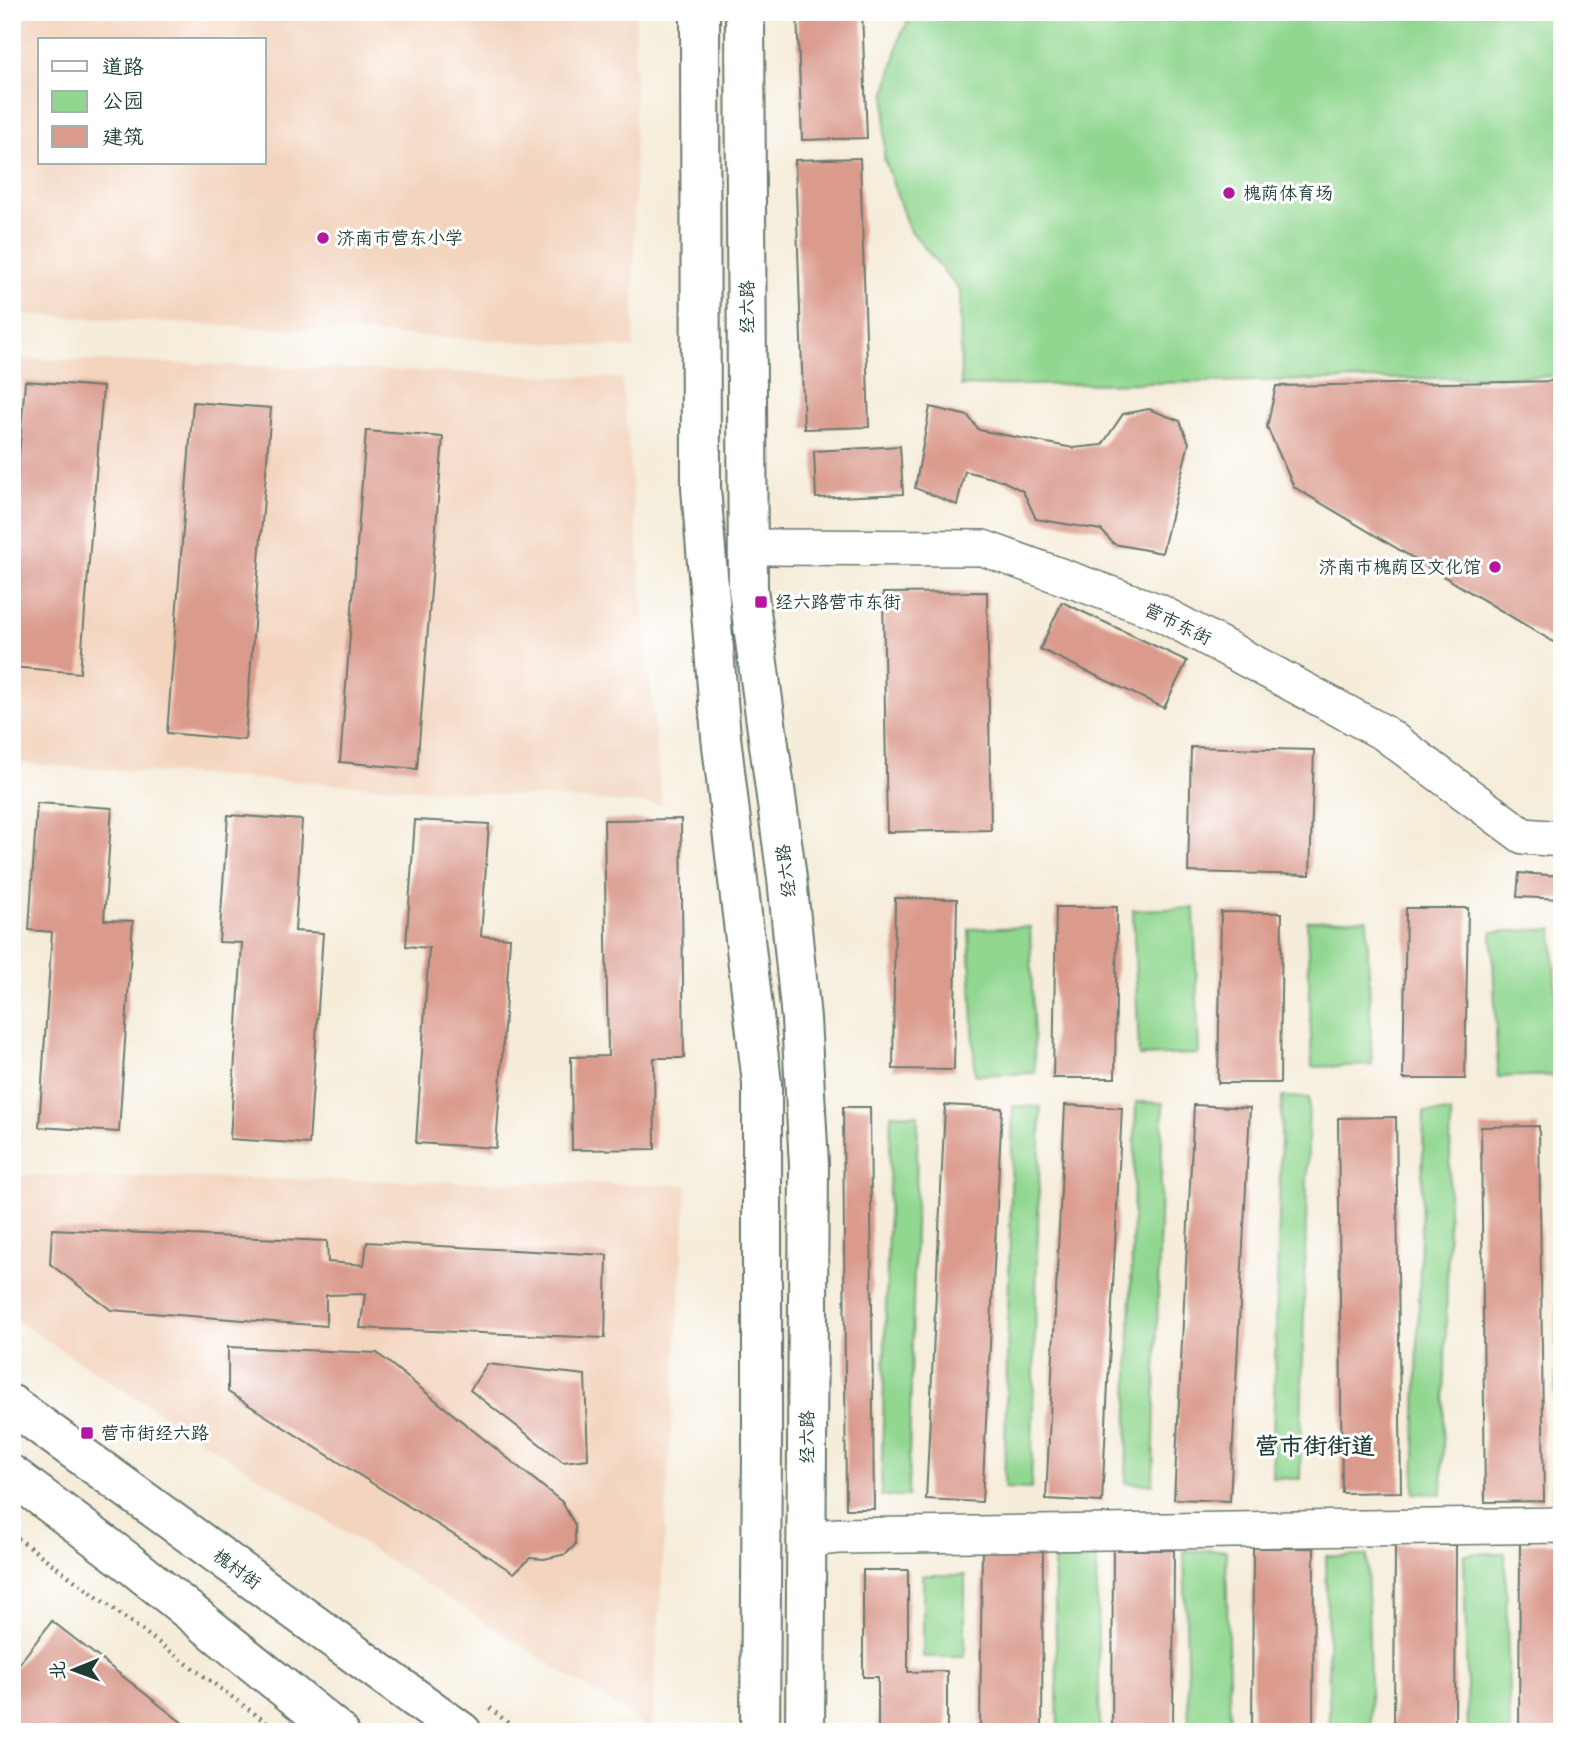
<svg xmlns="http://www.w3.org/2000/svg" width="1574" height="1744" font-family="'Shantell Sans','LXGW WenKai TC',sans-serif">
	<style>
		.built { fill: #f3d4be; fill-rule: evenodd }
		.green { fill: #91d790; stroke: #588a62; stroke-width: 2 }
		.building { fill: #da9a8c }
		.lines { fill: none; stroke-linecap: round; stroke-linejoin: round }
		.minor-casing { stroke: #6a7a6e; stroke-width: 38 }
		.secondary-casing { stroke: #6a7a6e; stroke-width: 42 }
		.primary-casing { stroke: #6a7a6e; stroke-width: 42 }
		.path { stroke: #6a7a6e; stroke-width: 4.5; stroke-dasharray: 2 5; stroke-linecap: butt }
		.minor { stroke: #fff; stroke-width: 35 }
		.secondary { stroke: #fff; stroke-width: 38 }
		.primary { stroke: #fff; stroke-width: 38 }
		.poi-dot { fill: #b5179e; stroke: #fff; stroke-width: 2.5 }
		.labels { text-anchor: middle; dominant-baseline: central; stroke-width: 6; stroke-linejoin: round; paint-order: stroke }
		.poi-label { font-size: 18px; fill: #1f3d34; stroke: #fff; text-anchor: start }
		.street-label { font-size: 18px; fill: #1f3d34; stroke: #fff }
		.district-label { font-size: 24px; font-weight: bold; fill: #1f3d34; stroke: #fff }
	</style>
	<rect width="100%" height="100%" fill="#fff"/>
	<filter id="ink" filterUnits="userSpaceOnUse"><feTurbulence type="fractalNoise" baseFrequency=".0143" numOctaves="2"/><feDisplacementMap in="SourceGraphic" scale="14" xChannelSelector="R" yChannelSelector="G"/><feConvolveMatrix kernelMatrix="1 2 1 2 8 2 1 2 1" color-interpolation-filters="sRGB"/></filter>
	<filter id="wash" filterUnits="userSpaceOnUse"><feTurbulence type="fractalNoise" baseFrequency=".00686" numOctaves="4" result="noise"/><feDisplacementMap in="SourceGraphic" scale="28" xChannelSelector="R" yChannelSelector="G"/><feGaussianBlur stdDeviation="1.57" result="paint"/><feColorMatrix in="noise" values="0 0 0 0 0 0 0 0 0 0 0 0 0 0 0 0 0 1.4 0 .05"/><feComposite in="paint" operator="in"/></filter>
	<g filter="url(#wash)">
		<rect width="100%" height="100%" fill="#f5ecd9"/>
		<g class="built">
			<path d="M12,12H635L634,348L12,314ZM40,40H264V163H40Z"/>
			<path d="M12,358L622,378L662,805L12,763Z"/>
			<path d="M12,1175L687,1185L652,1730L12,1318Z"/>
		</g>
		<g class="green">
			<path d="M914,12H1562V376L961,386L960,291L908,227L884,158L886,92L901,34Z"/>
			<path d="M1194,908L1199,1054L1139,1056L1133,910Z"/>
			<path d="M1367,919L1372,1065L1312,1067L1307,921Z"/>
			<path d="M1030,927L1035,1073L975,1075L969,929Z"/>
			<path d="M1553,929L1558,1075L1498,1077L1492,932Z"/>
			<path d="M1282,1097L1309,1098L1300,1479L1272,1478Z"/>
			<path d="M1136,1102L1163,1103L1153,1484L1126,1483Z"/>
			<path d="M1013,1106L1041,1107L1031,1489L1004,1488Z"/>
			<path d="M1424,1112L1451,1113L1442,1494L1414,1493Z"/>
			<path d="M891,1114L918,1115L908,1496H881Z"/>
			<path d="M1561,1119H1562V1503H1553Z"/>
			<path d="M1096,1550L1100,1732H1058L1054,1551Z"/>
			<path d="M1226,1550L1230,1732H1189L1184,1551Z"/>
			<path d="M1505,1553L1510,1732H1468L1464,1554Z"/>
			<path d="M1326,1556H1367L1371,1732H1330Z"/>
			<rect x="923" y="1575" width="42" height="82"/>
		</g>
		<g id="blocks">
			<g class="building">
				<path d="M797,12H862L867,138L802,140Z"/>
				<path d="M860,158L869,427L804,429L795,160Z"/>
				<path d="M25,381L103,387L80,673L12,667V545Z"/>
				<path d="M1562,381V647L1294,487L1267,427L1276,386Z"/>
				<path d="M193,402L271,408L245,740L167,733Z"/>
				<path d="M930,407L968,416L979,430L1073,448L1102,445L1123,414L1149,409L1180,421L1189,443L1162,553L1114,544L1101,530L1036,519L1023,491L1003,481L965,471L957,505L915,488Z"/>
				<path d="M366,431L443,437L417,769L340,762Z"/>
				<path d="M900,446L903,494L816,498L814,451Z"/>
				<path d="M987,592L991,830L887,832L883,593Z"/>
				<path d="M1062,602L1187,661L1164,708L1040,649Z"/>
				<path d="M1191,747L1314,750L1310,875L1188,872Z"/>
				<path d="M37,803L112,808L104,920L133,921L119,1132L39,1127L52,932L29,930Z"/>
				<path d="M228,815L302,820L295,931L323,933L309,1144L230,1139L242,943L219,942Z"/>
				<path d="M681,819L684,1058H654L655,1149L572,1150L571,1057L608,1056L604,820Z"/>
				<path d="M415,820L489,824L481,936L510,938L496,1148L416,1143L429,948L406,946Z"/>
				<path d="M1519,873L1562,876V899L1517,897Z"/>
				<path d="M895,898L957,899L954,1070L893,1069Z"/>
				<path d="M1056,907H1117L1115,1078H1053Z"/>
				<path d="M1406,908H1468L1465,1079H1403Z"/>
				<path d="M1221,912L1282,913L1280,1083H1218Z"/>
				<path d="M945,1105L1002,1108L982,1502L926,1499Z"/>
				<path d="M1065,1105L1122,1108L1102,1502L1046,1499Z"/>
				<path d="M1194,1105L1250,1108L1230,1501L1174,1499Z"/>
				<path d="M843,1107H870L874,1509H846Z"/>
				<path d="M1396,1117L1401,1492L1342,1493L1338,1118Z"/>
				<path d="M1539,1126L1544,1501L1485,1502L1481,1127Z"/>
				<path d="M52,1229L327,1241L328,1262L364,1265L367,1242L607,1255L605,1338L360,1328L365,1294L326,1295V1326L111,1310L50,1264Z"/>
				<path d="M228,1347L377,1353L562,1502L575,1525V1545L566,1554L544,1559L530,1558L514,1573L228,1392Z"/>
				<path d="M487,1364L585,1375L588,1459L563,1462L470,1390Z"/>
				<path d="M982,1543L1043,1544L1042,1732H980Z"/>
				<path d="M1520,1543H1562V1732H1519Z"/>
				<path d="M1395,1545H1456L1455,1732H1394Z"/>
				<path d="M1253,1548H1314L1313,1732H1252Z"/>
				<path d="M1113,1550H1174L1173,1732H1112Z"/>
				<path d="M863,1570H908V1672L947,1671V1732H878V1677H863Z"/>
				<path d="M52,1621L194,1732H12V1673Z"/>
			</g>
		</g>
	</g>
	<g filter="url(#ink)">
		<use href="#blocks" fill-opacity="0" stroke="#6a7a6e" stroke-width="2"/>
		<g class="lines">
			<defs>
				<g id="minor">
					<path d="M748,547L983,548L1157,611L1384,733L1523,836L1562,839"/>
					<path d="M806,1539L839,1536L1562,1525"/>
				</g>
				<g id="secondary">
					<path d="M700,12L701,488L721,737L762,1083V1449L760,1732"/>
					<path d="M745,12L748,589L787,878L801,1019L809,1165L805,1732"/>
				</g>
				<g id="primary">
					<path d="M12,1405L462,1732"/>
					<path d="M12,1475L128,1562L339,1732"/>
				</g>
			</defs>
			<use href="#minor" class="minor-casing"/>
			<use href="#secondary" class="secondary-casing"/>
			<use href="#primary" class="primary-casing"/>
			<g class="path">
				<path d="M12,1534L267,1723"/>
				<path d="M490,1708L519,1732"/>
			</g>
			<use href="#minor" class="minor"/>
			<use href="#secondary" class="secondary"/>
			<use href="#primary" class="primary"/>
		</g>
	</g>
	<g class="poi-dot">
		<circle cx="1229" cy="193" r="7"/>
		<circle cx="323" cy="238" r="7"/>
		<circle cx="1495" cy="567" r="7"/>
		<rect x="754" y="595" width="14" height="14" rx="3.5"/>
		<rect x="80" y="1426" width="14" height="14" rx="3.5"/>
	</g>
	<g class="labels">
		<g class="poi-label">
			<text x="1243" y="193">槐荫体育场</text>
			<text x="337" y="238">济南市营东小学</text>
			<text x="1481" y="567" text-anchor="end">济南市槐荫区文化馆</text>
			<text x="775" y="602">经六路营市东街</text>
			<text x="101" y="1433">营市街经六路</text>
		</g>
		<g class="street-label">
			<text transform="translate(747 307) rotate(-90)">经六路</text>
			<text transform="translate(1178 624) rotate(26)">营市东街</text>
			<text transform="translate(786 871) rotate(-97)">经六路</text>
			<text transform="translate(807 1437) rotate(-90)">经六路</text>
			<text transform="translate(237 1569) rotate(36)">槐村街</text>
		</g>
		<g class="district-label">
			<text x="1315" y="1446">营市街街道</text>
		</g>
	</g>
	<rect width="1574" height="1744" fill="none" stroke="#fff" stroke-width="42"/>
	<rect x="38" y="38" width="228" height="126" fill="#ffffff" stroke="#a5b1ae" stroke-width="2"/>
	<rect x="52" y="61" width="35" height="10" fill="#ffffff" stroke="#a5b1ae" stroke-width="2"/>
	<text x="102" y="74" font-size="21" fill="#1f3d34">道路</text>
	<rect x="52" y="91" width="35" height="21" fill="#91d790" stroke="#a5b1ae" stroke-width="2"/>
	<text x="102" y="108" font-size="21" fill="#1f3d34">公园</text>
	<rect x="52" y="126" width="35" height="21" fill="#da9a8c" stroke="#a5b1ae" stroke-width="2"/>
	<text x="102" y="144" font-size="21" fill="#1f3d34">建筑</text>
	<g transform="translate(74 1670) rotate(269)" stroke="#ffffff" stroke-width="5" paint-order="stroke">
	<path d="M0-5L12 26L0 18L-12 26Z" fill="#1f3d34"/>
	<text y="-10" font-size="19" font-weight="bold" text-anchor="middle" fill="#1f3d34">北</text>
	</g>
</svg>
